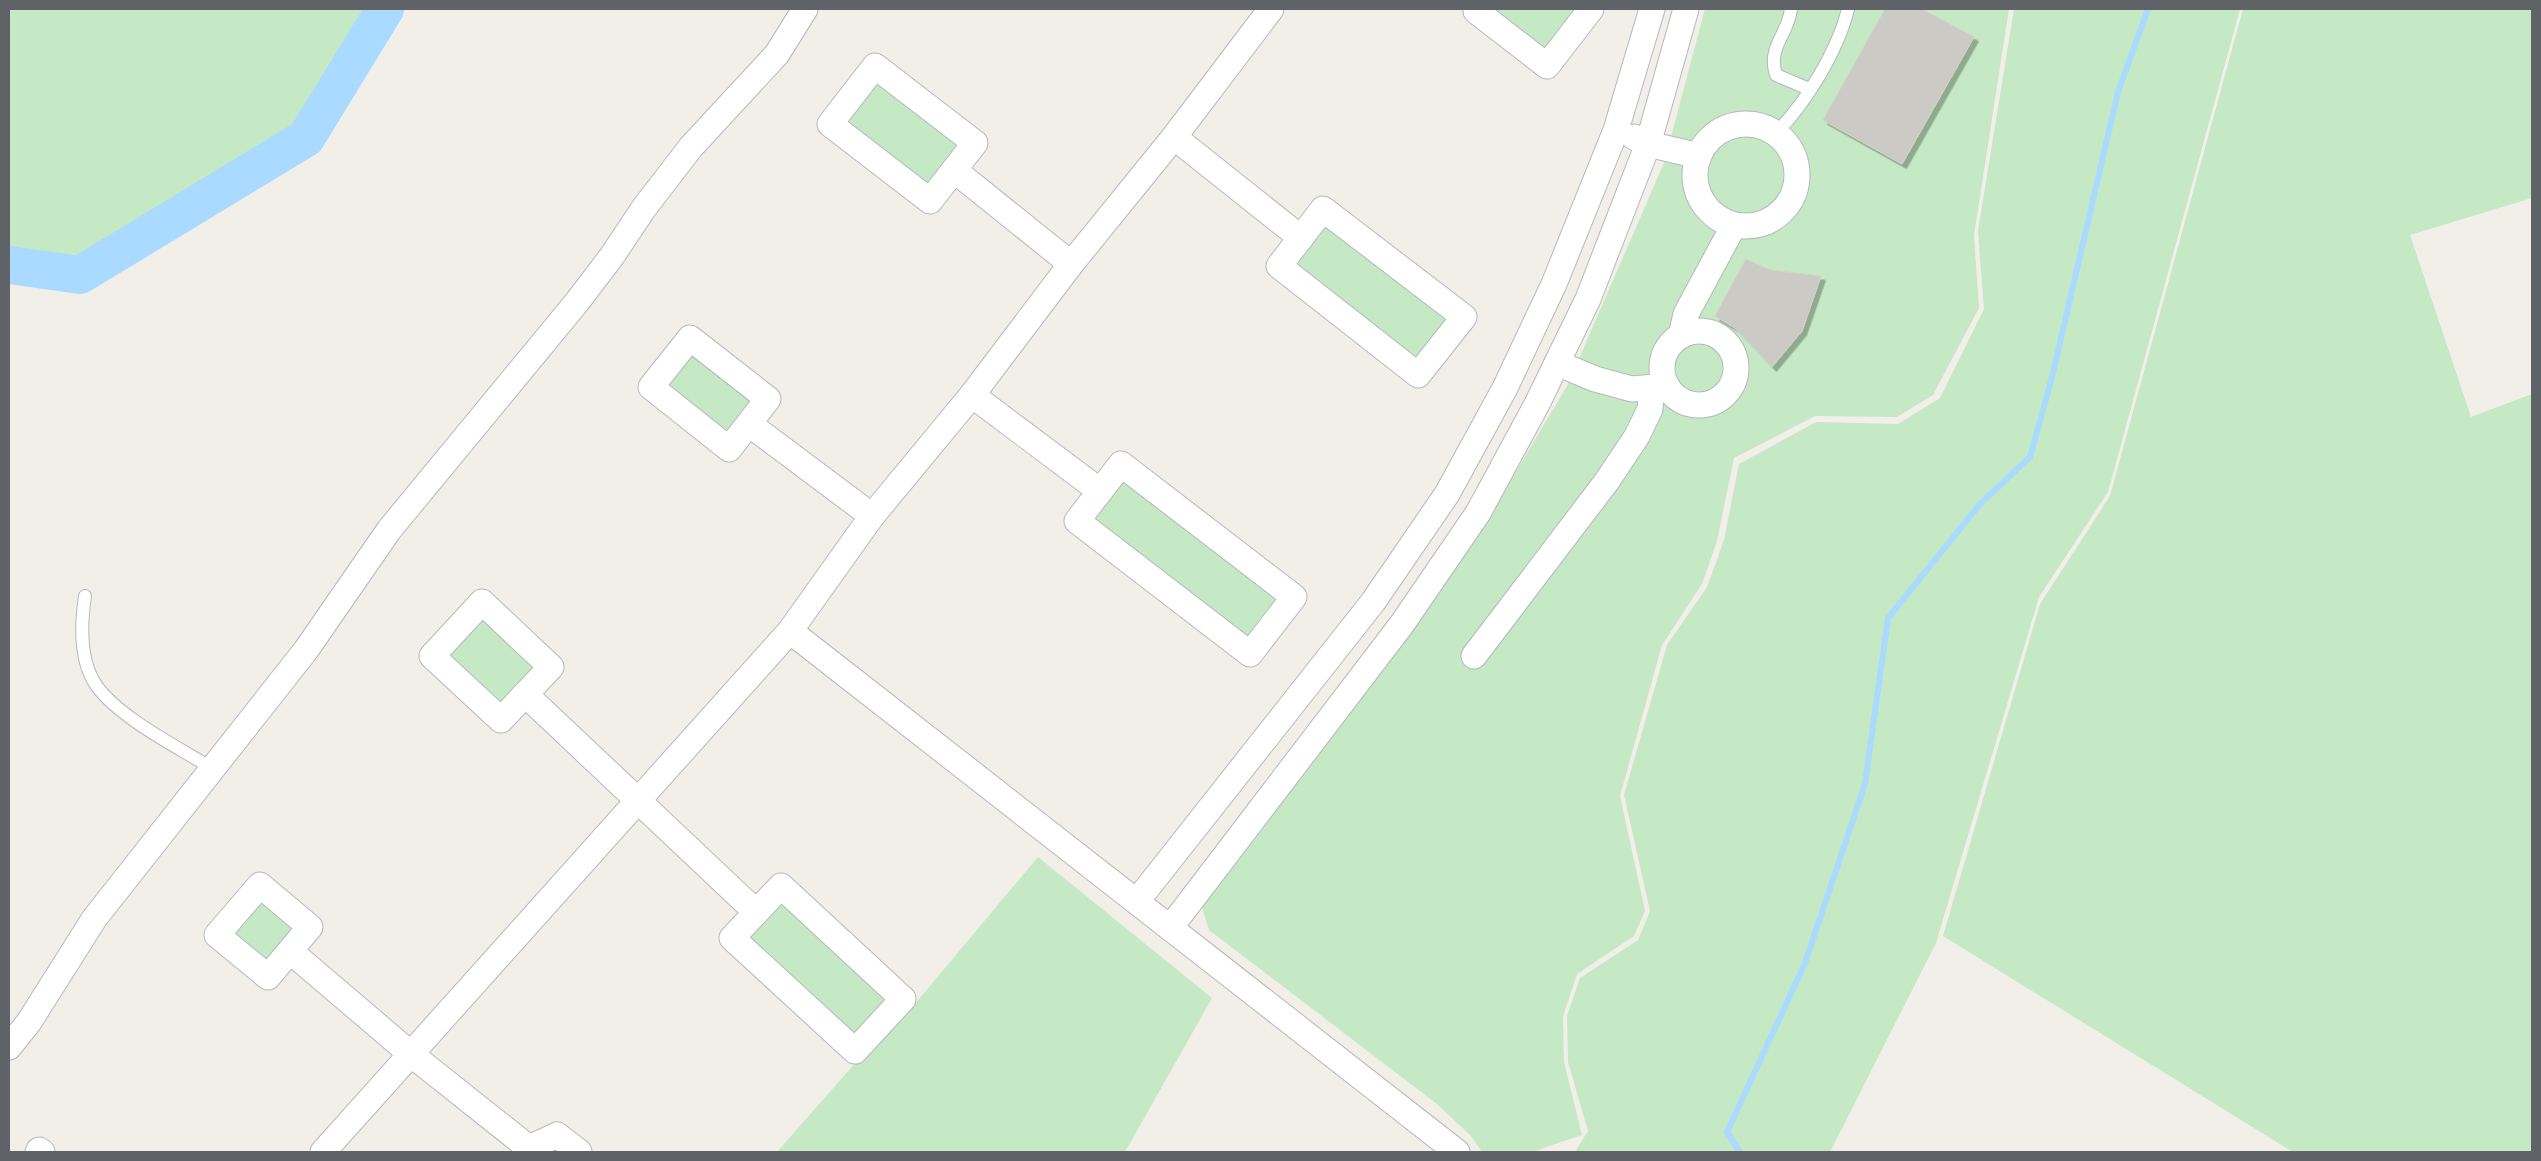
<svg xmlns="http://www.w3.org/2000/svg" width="2541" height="1161" font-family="Commissioner,sans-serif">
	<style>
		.green { fill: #c5e8c5 }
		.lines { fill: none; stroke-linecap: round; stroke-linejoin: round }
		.stream { stroke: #aadaff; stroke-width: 6 }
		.river { stroke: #aadaff; stroke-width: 38 }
		.building { fill: #cccac5; stroke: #d6d1c6; filter: url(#shadow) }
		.service-casing { stroke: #b5b8bc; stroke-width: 14 }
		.minor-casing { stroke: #b5b8bc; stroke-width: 27 }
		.service { stroke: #fff; stroke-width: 12 }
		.minor { stroke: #fff; stroke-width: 25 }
	</style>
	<defs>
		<filter id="shadow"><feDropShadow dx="4.5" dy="4.5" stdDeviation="0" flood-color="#0004"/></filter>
	</defs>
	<rect width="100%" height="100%" fill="#f1efe8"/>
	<g class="green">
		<path d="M9,9H385L306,138L80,275L9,265Z"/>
		<path d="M1489,9H1581L1548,53Z"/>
		<path d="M1705,9H2009L1974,235L1979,308L1933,395L1897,417L1815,416L1734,458L1717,541L1702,584L1662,645L1620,796L1645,911L1634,936L1577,974L1563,1016L1564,1062L1582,1135L1532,1152H1482L1471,1136L1437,1104L1209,930L1201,904L1473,544L1567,386L1664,163Z"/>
		<path d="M2014,9H2240L2108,492L2039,597L1936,943L1830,1152H1575L1588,1131L1568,1062L1567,1016L1580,978L1638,940L1650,911L1624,795L1667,645L1707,587L1724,540L1739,464L1816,422L1898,424L1940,398L1984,309L1978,231Z"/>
		<path d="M2243,9H2532V198L2410,235L2471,417L2532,394V1152H2293L1943,936L2040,604L2110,496Z"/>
		<path d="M878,80L964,146L930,190L844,123Z"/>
		<path d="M1325,223L1452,317L1420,360L1292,266Z"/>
		<path d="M691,344L762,398L730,441L658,387Z"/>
		<path d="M1121,474L1283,598L1250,646L1085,521Z"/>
		<path d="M481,608L545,667L502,716L436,656Z"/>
		<path d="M1038,857L1212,998L1125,1152H777L858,1060L914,1005Z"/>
		<path d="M261,892L303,927L267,969L225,934Z"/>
		<path d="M781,893L897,999L855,1043L740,937Z"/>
	</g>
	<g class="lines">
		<path class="stream" d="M1740,1152L1727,1132L1805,963L1865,784L1888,618L1980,504L2030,457L2052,377L2118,92L2148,9"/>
		<path class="river" d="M9,265L80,275L306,138L385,9"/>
	</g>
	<g class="building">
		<path d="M1885,9H1922L1974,37L1902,164L1823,120Z"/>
		<path d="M1746,259L1770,270L1821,276L1802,331L1772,367L1735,328L1715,316Z"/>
	</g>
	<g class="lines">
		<defs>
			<g id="service">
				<path d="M1791,9C1788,35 1767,47 1776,75L1809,89"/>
				<path d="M1776,133C1806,103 1838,50 1848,9"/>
				<path d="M85,596C81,623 79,660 96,685C119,718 178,747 213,769"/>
			</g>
			<g id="minor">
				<path d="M1478,9L1476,11L1547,66L1591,9"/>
				<path d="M875,66L975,143L930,201L830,124Z"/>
				<circle cx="1746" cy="175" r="51"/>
				<path d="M1174,137L1301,238"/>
				<path d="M1634,137L1648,144L1699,156"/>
				<path d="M954,170L1071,264"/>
				<path d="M1323,209L1464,317L1418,375L1279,266Z"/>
				<circle cx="1699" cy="368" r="37"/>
				<path d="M1681,336L1686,314L1734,225"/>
				<path d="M690,338L768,399L729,449L651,387Z"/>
				<path d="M1557,363L1595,379L1632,389L1667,386"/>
				<path d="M972,395L1100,491"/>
				<path d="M749,424L872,516"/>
				<path d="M1121,464L1294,597L1250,654L1077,521Z"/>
				<path d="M482,602L551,667L501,720L432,656Z"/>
				<path d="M790,631L1457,1152"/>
				<path d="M1474,656L1607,481L1637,436L1650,409L1652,387"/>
				<path d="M525,694L756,912"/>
				<path d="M260,885L310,927L268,977L217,935Z"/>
				<path d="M781,886L903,999L855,1051L732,938Z"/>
				<path d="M1137,901L1373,602L1447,494L1505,388L1554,284L1616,130L1652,9"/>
				<path d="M1170,928L1402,624L1478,513L1537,404L1588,299L1648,144L1686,9"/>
				<path d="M290,951L412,1055L529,1148"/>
				<path d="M9,1047L29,1022L94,919L306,650L389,530L577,302L612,256L644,208L691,147L777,54L805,9"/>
				<path d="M38,1152L39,1150L42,1152"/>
				<path d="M323,1152L790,631L872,516L972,395L1071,264L1174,137L1271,9"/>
				<path d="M528,1152L529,1148L557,1135L579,1152"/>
			</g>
		</defs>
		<use href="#service" class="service-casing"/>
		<use href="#minor" class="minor-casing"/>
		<use href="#service" class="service"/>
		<use href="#minor" class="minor"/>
	</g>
	<rect width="2541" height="1161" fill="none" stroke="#5f6368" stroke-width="20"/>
</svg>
